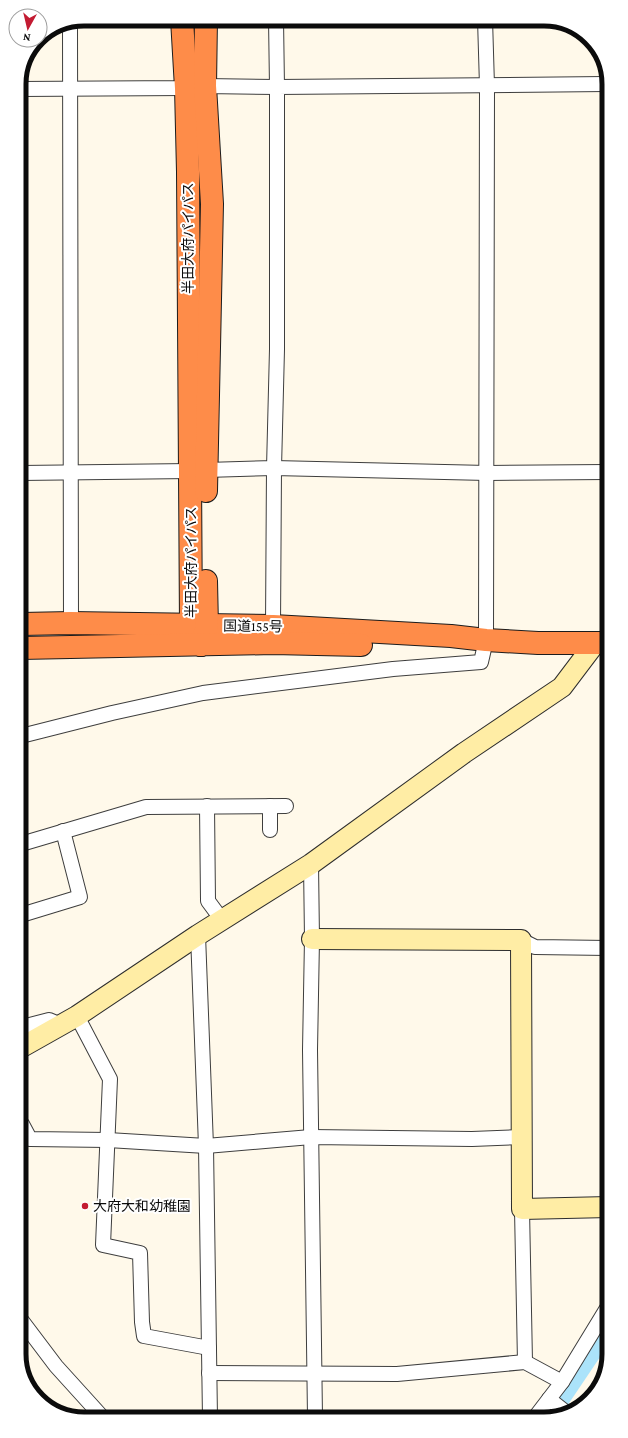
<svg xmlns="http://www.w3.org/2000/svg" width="628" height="1438" font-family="'Crimson Pro','Noto Sans JP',serif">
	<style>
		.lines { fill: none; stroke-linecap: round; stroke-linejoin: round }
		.river { stroke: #abe3fa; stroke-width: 22 }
		.street-casing { stroke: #3e3e3e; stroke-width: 16 }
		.secondary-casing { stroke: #2d2d2d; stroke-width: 22 }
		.highway-casing { stroke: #1c1c1c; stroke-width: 24 }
		.street { stroke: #fff; stroke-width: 14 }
		.secondary { stroke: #ffeda5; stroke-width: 20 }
		.highway { stroke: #fe8c49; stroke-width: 22 }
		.poi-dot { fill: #c31b32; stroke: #fff; stroke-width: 1.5 }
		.labels { text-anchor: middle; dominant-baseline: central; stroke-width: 4; stroke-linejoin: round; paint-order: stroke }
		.street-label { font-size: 14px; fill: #0b0b0b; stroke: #fff }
		.poi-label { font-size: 14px; fill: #0b0b0b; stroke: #fff; text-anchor: start }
		.rim { fill: none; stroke: #0b0b0b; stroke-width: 5 }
	</style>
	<rect width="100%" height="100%" fill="#fff9ea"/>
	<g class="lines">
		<path class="river" d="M547,1416L609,1324"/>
		<defs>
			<g id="street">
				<path d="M70,24L71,623"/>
				<path d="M19,89L186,88L205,86L277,87L276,19"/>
				<path d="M206,470L274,468L277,349V87L606,84"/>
				<path d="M20,473L191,471"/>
				<path d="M273,626L274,468L487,473L607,472"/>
				<path d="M21,736L112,713L203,693L393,669L481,662L486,640L487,86L485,19"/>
				<path d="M207,806L208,901L222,920"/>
				<path d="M270,806V830"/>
				<path d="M21,844L146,807L286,806"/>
				<path d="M311,864L312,939L310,1050L315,1417"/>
				<path d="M21,915L80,897L63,831"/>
				<path d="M198,935L206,1146L210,1418"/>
				<path d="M521,940L535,947L608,948"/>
				<path d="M77,1016L110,1079L103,1245L140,1253L142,1322L144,1336L209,1348"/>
				<path d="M22,1027L49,1020L61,1025"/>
				<path d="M22,1124L30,1139L108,1140L206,1146L311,1137L472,1139L522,1137"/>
				<path d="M522,1209L525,1362"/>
				<path d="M22,1321L56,1366L104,1419"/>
				<path d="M209,1373L397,1374L525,1362L562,1382"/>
				<path d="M549,1399L568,1414"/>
				<path d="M536,1416L562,1382L609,1305"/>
			</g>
			<g id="secondary">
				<path d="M312,939L521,940L522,1209L609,1207"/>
				<path d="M22,1047L77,1016L198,935L311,864L464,753L562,687L596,642"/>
			</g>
			<g id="highway">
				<path d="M182,19L186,88L188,172L191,625L201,645"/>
				<path d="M206,491L212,204L205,86L206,19"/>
				<path d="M21,624L71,623L273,626L451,636L486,640L538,643H607"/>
				<path d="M201,645L207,626L206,581"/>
				<path d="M21,648L273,643L361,645"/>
			</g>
		</defs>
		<use href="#street" class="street-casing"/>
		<use href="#secondary" class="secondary-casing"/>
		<use href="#highway" class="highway-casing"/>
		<use href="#street" class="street"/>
		<use href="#secondary" class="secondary"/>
		<use href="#highway" class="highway"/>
	</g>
	<circle class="poi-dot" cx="85" cy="1206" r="4"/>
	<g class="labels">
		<g class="street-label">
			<text transform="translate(188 238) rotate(-90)">半田大府パイパス</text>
			<text transform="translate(191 562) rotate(-90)">半田大府パイパス</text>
			<text transform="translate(253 626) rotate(1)">国道155号</text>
		</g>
		<g class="poi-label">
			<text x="93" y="1206">大府大和幼稚園</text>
		</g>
	</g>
	<path d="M0 0H628V1438H0ZM84 26H544A58 58 0 0 1 602 84V1354A58 58 0 0 1 544 1412H84A58 58 0 0 1 26 1354V84A58 58 0 0 1 84 26Z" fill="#fff" fill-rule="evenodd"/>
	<path class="rim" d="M84 26H544A58 58 0 0 1 602 84V1354A58 58 0 0 1 544 1412H84A58 58 0 0 1 26 1354V84A58 58 0 0 1 84 26Z"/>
	<g transform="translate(28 28) rotate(188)"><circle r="19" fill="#ffffff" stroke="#9d9d9d"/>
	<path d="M0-3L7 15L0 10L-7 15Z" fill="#c31b32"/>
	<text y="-6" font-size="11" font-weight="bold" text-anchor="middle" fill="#0b0b0b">N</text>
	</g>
</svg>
